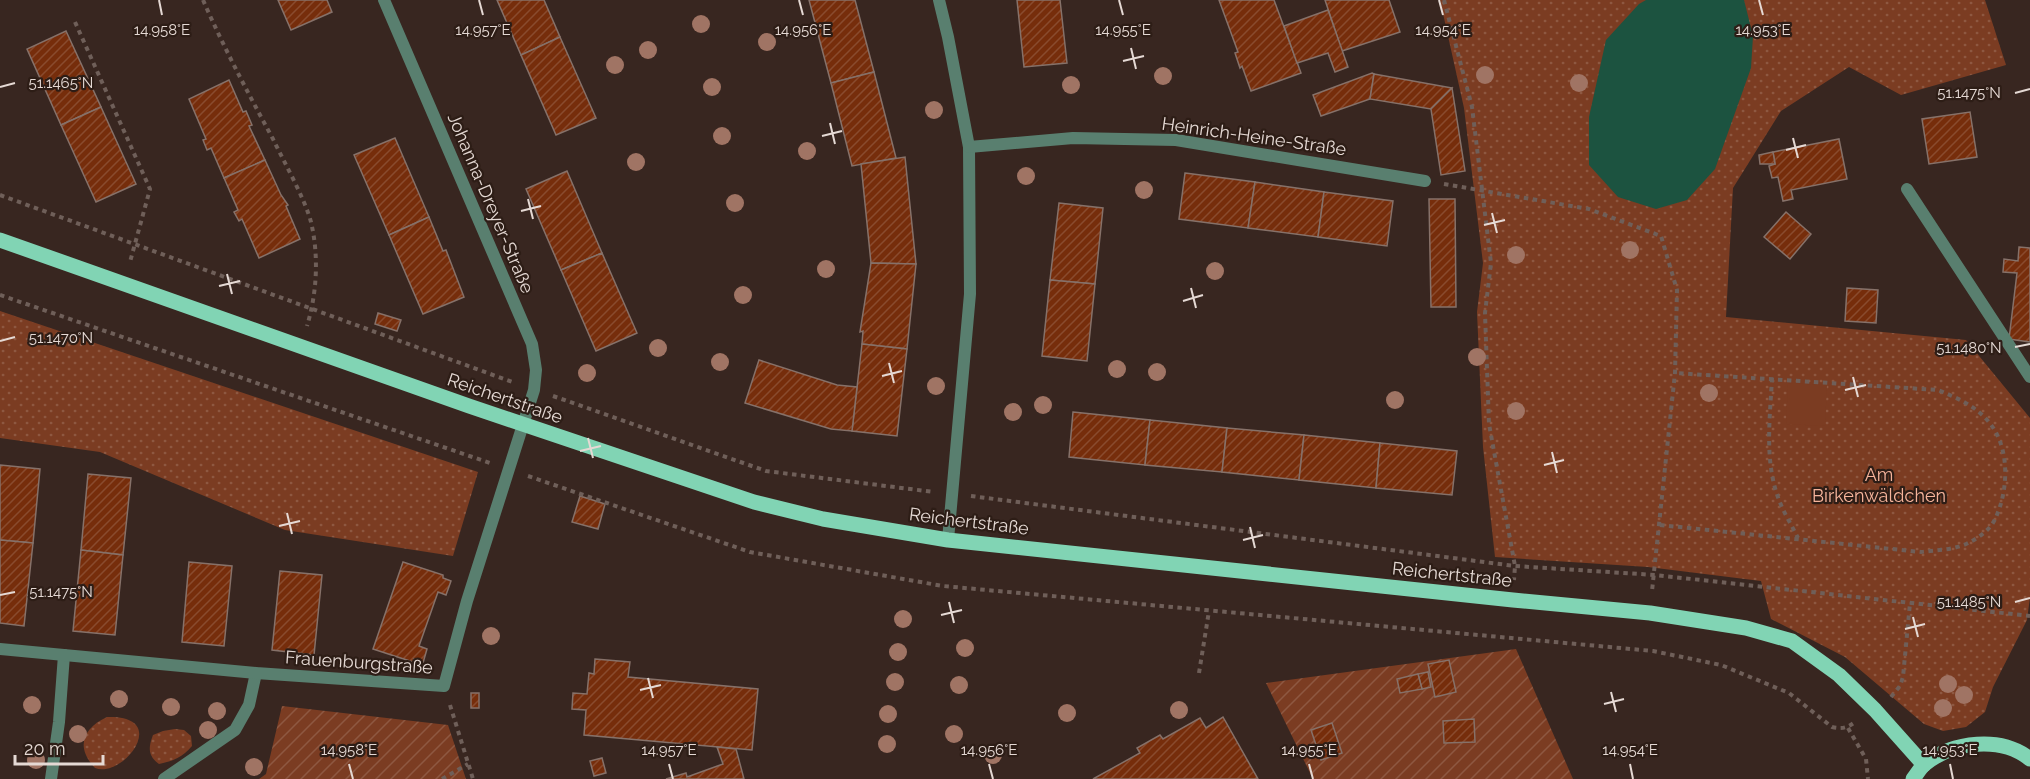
<svg xmlns="http://www.w3.org/2000/svg" width="2030" height="779" font-family="Raleway,sans-serif">
	<style>
		.grass { fill: url(#grass-dots) }
		.garden { fill: url(#garden-furrows) }
		.pitch { fill: #7b3c22 }
		.water { fill: #1c5340 }
		.building { fill: url(#building-hatch); stroke: #867169; stroke-width: 1.5 }
		.lines { fill: none; stroke-linecap: round; stroke-linejoin: round }
		.path { stroke: #6f5f59; stroke-width: 4; stroke-dasharray: 4.5 4.5; stroke-linecap: butt }
		.service { stroke: #597f6f; stroke-width: 12 }
		.minor { stroke: #597f6f; stroke-width: 12 }
		.primary { stroke: #81d4b4; stroke-width: 15 }
		.tree { fill: #a07464 }
		.ticks { fill: none; stroke: #e5d9d4; stroke-width: 2 }
		.labels { text-anchor: middle; dominant-baseline: central; stroke-width: 4.5; stroke-linejoin: round; paint-order: stroke }
		.street-label { font-size: 18px; fill: #e5d9d4; stroke: #2d1d16 }
		.park-label { font-size: 18px; fill: #f6b49b; stroke: #2d1d16 }
		.ticks-label { font-size: 15px; text-anchor: middle; fill: #e5d9d4; stroke: #2d1d16; stroke-width: 4.5; stroke-linejoin: round; paint-order: stroke }
	</style>
	<defs>
		<pattern id="grass-dots" width="8" height="8" patternUnits="userSpaceOnUse" patternTransform="scale(1.5)"><rect width="8" height="8" fill="#7b3c22"/><path d="M2 2h.1M6 6h.1" fill="none" stroke="#8e5841" stroke-width="1.8" stroke-linecap="round"/></pattern>
		<pattern id="garden-furrows" width="10" height="10" patternUnits="userSpaceOnUse" patternTransform="scale(1.5)"><rect width="10" height="10" fill="#7b3c22"/><path d="M-1 1l2-2M0 10L10 0M9 11l2-2" fill="none" stroke="#8e5841"/></pattern>
		<pattern id="building-hatch" width="6" height="6" patternUnits="userSpaceOnUse" patternTransform="scale(1.5)"><rect width="6" height="6" fill="#762d0b"/><path d="M-1 1l2-2M0 6l6-6M5 7l2-2" fill="none" stroke="#894b2e"/></pattern>
	</defs>
	<rect width="100%" height="100%" fill="#382620"/>
	<g class="grass">
		<path d="M1440,0H1985L2006,65L1901,95L1849,67L1781,111L1733,188L1726,317L1966,340L2030,418V597L2027,620L1993,687L1985,712L1966,727L1943,731L1924,724L1845,657L1771,619L1761,581L1648,567L1495,557L1483,447L1477,312L1483,263L1464,108Z"/>
		<path d="M0,311L478,472L453,556L285,530L100,452L0,438Z"/>
		<path d="M107,717C172,715 123,779 95,768C75,747 83,728 107,717Z"/>
		<path d="M175,729L184,730L191,736L192,746C183,757 173,761 159,764C148,756 148,748 153,735L163,731Z"/>
	</g>
	<g class="garden">
		<path d="M1516,649L1573,779H1313L1266,683Z"/>
		<path d="M282,706L448,725L466,779H259L266,774Z"/>
	</g>
	<path class="pitch" d="M1788,383L1827,385L1825,426L1786,424Z"/>
	<path class="water" d="M1646,0H1744L1753,36L1751,68L1715,169L1687,200L1656,209L1618,197L1589,165V117L1606,40L1639,4Z"/>
	<g class="building">
		<path d="M278,0H327L332,12L291,30Z"/>
		<path d="M497,0H544L560,37L521,55Z"/>
		<path d="M809,0H855L874,72L831,83Z"/>
		<path d="M1017,0H1060L1067,63L1024,67Z"/>
		<path d="M1219,0H1274L1301,73L1251,91L1242,66L1240,68L1235,53L1238,52Z"/>
		<path d="M1325,0H1389L1400,32L1342,51Z"/>
		<path d="M1328,10L1348,67L1335,72L1328,53L1297,63L1284,26Z"/>
		<path d="M66,31L101,107L61,125L27,49Z"/>
		<path d="M560,37L596,118L556,135L521,55Z"/>
		<path d="M874,72L896,158L852,166L831,83Z"/>
		<path d="M1372,73L1374,74L1370,99L1321,116L1313,95Z"/>
		<path d="M1374,74L1452,88L1431,109L1370,99Z"/>
		<path d="M229,80L243,112L246,111L252,125L249,126L265,160L224,178L211,148L207,150L203,140L206,139L189,99Z"/>
		<path d="M1452,88L1465,171L1441,175L1431,109Z"/>
		<path d="M101,107L136,184L96,202L61,125Z"/>
		<path d="M1970,112L1977,157L1929,164L1922,119Z"/>
		<path d="M395,138L429,217L389,235L354,155Z"/>
		<path d="M1839,139L1847,179L1791,190L1793,199L1783,201L1778,177L1772,178L1769,166L1775,164L1773,152Z"/>
		<path d="M1773,152L1775,164H1760L1759,155Z"/>
		<path d="M905,157L916,264L871,263L861,164Z"/>
		<path d="M265,160L281,195L288,205L286,206L300,239L259,258L242,219L239,221L234,212L238,210L224,178Z"/>
		<path d="M567,171L602,253L561,270L526,189Z"/>
		<path d="M1185,173L1255,182L1248,228L1179,219Z"/>
		<path d="M1255,182L1324,192L1318,237L1248,228Z"/>
		<path d="M1324,192L1393,201L1387,246L1318,237Z"/>
		<path d="M1429,199H1455L1456,307H1431Z"/>
		<path d="M1059,203L1103,208L1095,284L1050,280Z"/>
		<path d="M1786,212L1811,234L1790,259L1764,237Z"/>
		<path d="M429,217L443,251L446,250L464,297L423,314L389,235Z"/>
		<path d="M2019,247L2030,248V342L2009,339L2017,273L2003,272L2004,259L2018,261Z"/>
		<path d="M602,253L637,333L596,351L561,270Z"/>
		<path d="M871,263L916,264L907,349L862,344L863,331L860,332Z"/>
		<path d="M1050,280L1095,284L1087,361L1042,356Z"/>
		<path d="M1847,288L1878,290L1876,323L1845,321Z"/>
		<path d="M378,313L401,320L397,331L375,324Z"/>
		<path d="M862,344L907,349L897,436L852,431Z"/>
		<path d="M759,360L837,385L857,387L852,431L831,429L745,403Z"/>
		<path d="M1073,412L1150,420L1145,465L1069,457Z"/>
		<path d="M1150,420L1227,428L1222,472L1145,465Z"/>
		<path d="M1227,428L1304,435L1299,480L1222,472Z"/>
		<path d="M1304,435L1380,443L1376,488L1299,480Z"/>
		<path d="M1380,443L1457,451L1452,495L1376,488Z"/>
		<path d="M0,465L40,469L33,543L0,540Z"/>
		<path d="M88,474L131,478L123,555L81,550Z"/>
		<path d="M580,496L605,504L598,529L572,522Z"/>
		<path d="M0,540L33,543L24,626L0,623Z"/>
		<path d="M81,550L123,555L115,635L73,631Z"/>
		<path d="M189,562L232,566L224,646L182,642Z"/>
		<path d="M403,562L443,575V578L451,581L446,595L438,592L419,646L427,649L423,663L414,659L413,662L373,649Z"/>
		<path d="M280,571L322,575L314,655L272,650Z"/>
		<path d="M595,659L630,662L628,677L758,689L752,750L584,735L586,710L572,709L573,693L587,694L589,673L594,674Z"/>
		<path d="M1449,660L1456,692L1435,697L1428,664Z"/>
		<path d="M1428,672L1431,687L1422,689L1418,674Z"/>
		<path d="M1418,674L1422,689L1400,693L1397,679Z"/>
		<rect x="471" y="693" width="8" height="15"/>
		<path d="M1223,717L1258,779H1093L1140,753L1137,748L1160,735L1163,739L1200,718L1206,728Z"/>
		<path d="M1474,719L1475,742L1444,743L1443,721Z"/>
		<path d="M1332,723L1342,753L1321,760L1311,730Z"/>
		<path d="M717,747L736,749L744,779H666L686,773L687,777L723,764Z"/>
		<path d="M602,758L606,773L594,776L590,761Z"/>
	</g>
	<g class="lines">
		<g class="path">
			<path d="M203,0C224,48 248,93 273,139C284,162 305,199 311,222C319,256 317,293 307,326"/>
			<path d="M1444,0L1472,107L1491,263L1485,313L1489,424L1515,566L1514,580"/>
			<path d="M75,22L150,189L130,262"/>
			<path d="M1444,184L1589,209L1661,236L1677,290L1675,373L1652,591"/>
			<path d="M0,195L515,383"/>
			<path d="M0,295L490,463"/>
			<path d="M1772,378C1770,419 1764,461 1779,500C1784,513 1792,526 1798,538"/>
			<path d="M553,396L766,471L934,492"/>
			<path d="M528,476L750,552L943,586L1653,651L1721,665L1789,693L1832,727C1842,729 1847,728 1855,722"/>
			<path d="M971,496L1515,566L1655,575L2030,616"/>
			<path d="M1660,525L1921,552C1936,550 1956,550 1970,542C1980,537 1992,528 1996,517C2009,488 2010,446 1988,421C1974,405 1957,398 1938,390L1675,373"/>
			<path d="M1199,673L1209,611"/>
			<path d="M1891,697L1900,686L1903,677L1910,603"/>
			<path d="M450,705L473,779"/>
			<path d="M1848,728L1866,759L1868,779"/>
			<path d="M442,779L468,764"/>
		</g>
		<g class="service">
			<path d="M51,779L59,722L64,655"/>
			<path d="M164,779L235,730L249,705L256,673"/>
		</g>
		<g class="minor">
			<path d="M939,0L948,37L969,147L970,294L948,540"/>
			<path d="M969,147L1073,138L1176,140L1425,181"/>
			<path d="M1907,189L2030,377"/>
			<path d="M0,649L256,673L444,686L467,601L534,390L536,370L532,344L384,0"/>
		</g>
		<g class="primary">
			<path d="M0,240L469,406L754,502L823,519L948,540L1513,600L1650,613L1746,628L1792,641L1839,675L1875,710L1924,765"/>
			<path d="M1913,779C1917,774 1920,768 1925,764C1953,741 2001,736 2030,759"/>
		</g>
	</g>
	<g class="tree">
		<circle cx="701" cy="24" r="9"/>
		<circle cx="767" cy="42" r="9"/>
		<circle cx="648" cy="50" r="9"/>
		<circle cx="615" cy="65" r="9"/>
		<circle cx="1485" cy="75" r="9"/>
		<circle cx="1163" cy="76" r="9"/>
		<circle cx="1579" cy="83" r="9"/>
		<circle cx="1071" cy="85" r="9"/>
		<circle cx="712" cy="87" r="9"/>
		<circle cx="934" cy="110" r="9"/>
		<circle cx="722" cy="136" r="9"/>
		<circle cx="807" cy="151" r="9"/>
		<circle cx="636" cy="162" r="9"/>
		<circle cx="1026" cy="176" r="9"/>
		<circle cx="1144" cy="190" r="9"/>
		<circle cx="735" cy="203" r="9"/>
		<circle cx="1630" cy="250" r="9"/>
		<circle cx="1516" cy="255" r="9"/>
		<circle cx="826" cy="269" r="9"/>
		<circle cx="1215" cy="271" r="9"/>
		<circle cx="743" cy="295" r="9"/>
		<circle cx="658" cy="348" r="9"/>
		<circle cx="1477" cy="357" r="9"/>
		<circle cx="720" cy="362" r="9"/>
		<circle cx="1117" cy="369" r="9"/>
		<circle cx="1157" cy="372" r="9"/>
		<circle cx="587" cy="373" r="9"/>
		<circle cx="936" cy="386" r="9"/>
		<circle cx="1709" cy="393" r="9"/>
		<circle cx="1395" cy="400" r="9"/>
		<circle cx="1043" cy="405" r="9"/>
		<circle cx="1516" cy="411" r="9"/>
		<circle cx="1013" cy="412" r="9"/>
		<circle cx="903" cy="619" r="9"/>
		<circle cx="491" cy="636" r="9"/>
		<circle cx="965" cy="648" r="9"/>
		<circle cx="898" cy="652" r="9"/>
		<circle cx="895" cy="682" r="9"/>
		<circle cx="1948" cy="684" r="9"/>
		<circle cx="959" cy="685" r="9"/>
		<circle cx="1964" cy="695" r="9"/>
		<circle cx="119" cy="699" r="9"/>
		<circle cx="32" cy="705" r="9"/>
		<circle cx="171" cy="707" r="9"/>
		<circle cx="1943" cy="708" r="9"/>
		<circle cx="1179" cy="710" r="9"/>
		<circle cx="217" cy="711" r="9"/>
		<circle cx="1067" cy="713" r="9"/>
		<circle cx="888" cy="714" r="9"/>
		<circle cx="208" cy="730" r="9"/>
		<circle cx="78" cy="734" r="9"/>
		<circle cx="954" cy="734" r="9"/>
		<circle cx="887" cy="744" r="9"/>
		<circle cx="993" cy="755" r="9"/>
		<circle cx="36" cy="760" r="9"/>
		<circle cx="254" cy="767" r="9"/>
	</g>
	<path class="ticks" d="M159,0L162,15M479,0L483,15M799,0L803,15M1119,0L1123,15M1439,0L1443,15M1759,0L1763,15M1131,48L1136,69M1123,61L1144,56M0,87L15,83M2015,93L2030,89M830,123L835,144M822,136L842,131M1793,138L1798,158M1786,150L1806,145M528,199L533,219M521,211L541,206M1492,213L1497,233M1484,225L1505,220M227,274L232,294M219,286L240,281M1191,288L1196,308M1183,301L1203,295M0,341L15,337M2015,347L2030,344M889,363L894,383M882,376L902,371M1853,377L1858,397M1845,390L1866,385M588,438L593,458M580,451L601,446M1552,452L1557,473M1544,465L1564,460M287,513L292,534M279,526L300,521M1250,527L1255,548M1243,540L1263,535M0,595L15,592M949,602L954,623M2015,602L2030,598M941,615L962,610M1913,617L1918,637M1905,629L1925,624M648,678L653,698M640,690L661,685M1611,692L1616,712M1604,704L1624,699M349,764L353,779M669,764L673,779M989,764L993,779M1309,764L1313,779M1630,764L1633,779M1950,764L1953,779"/>
	<g class="labels">
		<g class="street-label">
			<text transform="translate(1254 136) rotate(8)">Heinrich-Heine-Straße</text>
			<text transform="translate(491 203) rotate(67)">Johanna-Dreyer-Straße</text>
			<text transform="translate(505 398) rotate(19)">Reichertstraße</text>
			<text transform="translate(969 521) rotate(7)">Reichertstraße</text>
			<text transform="translate(1452 574) rotate(6)">Reichertstraße</text>
			<text transform="translate(359 662) rotate(4)">Frauenburgstraße</text>
		</g>
		<g class="park-label">
			<text x="1879" y="474">Am<tspan x="1879" dy="21">Birkenwäldchen</tspan></text>
		</g>
	</g>
	<g class="ticks-label">
		<text x="162" y="35">14.958°E</text>
		<text x="483" y="35">14.957°E</text>
		<text x="803" y="35">14.956°E</text>
		<text x="1123" y="35">14.955°E</text>
		<text x="1443" y="35">14.954°E</text>
		<text x="1763" y="35">14.953°E</text>
		<text x="61" y="88">51.1465°N</text>
		<text x="1969" y="98">51.1475°N</text>
		<text x="61" y="343">51.1470°N</text>
		<text x="1969" y="353">51.1480°N</text>
		<text x="61" y="597">51.1475°N</text>
		<text x="1969" y="607">51.1485°N</text>
		<text x="349" y="755">14.958°E</text>
		<text x="669" y="755">14.957°E</text>
		<text x="989" y="755">14.956°E</text>
		<text x="1309" y="755">14.955°E</text>
		<text x="1630" y="755">14.954°E</text>
		<text x="1950" y="755">14.953°E</text>
	</g>
	<path d="M15 755v9h88v-9" fill="none" stroke="#e5d9d4" stroke-width="3"/>
	<text x="24" y="755" font-size="18" fill="#e5d9d4" stroke="#2d1d16" stroke-width="4.5" paint-order="stroke">20 m</text>
</svg>
